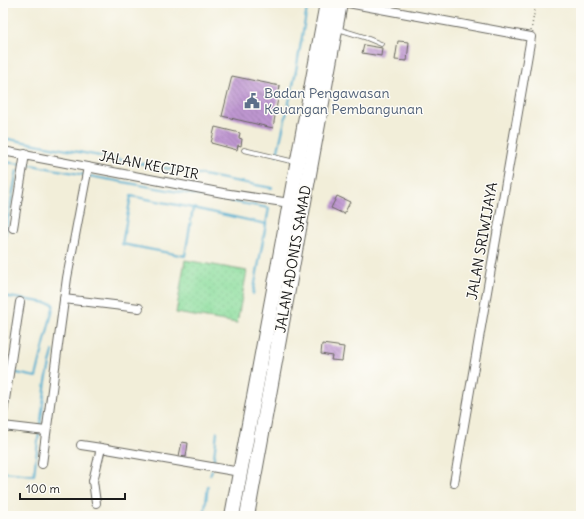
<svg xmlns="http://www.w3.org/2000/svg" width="584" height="519" font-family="Delius,sans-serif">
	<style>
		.grass { fill: url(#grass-dots); stroke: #547c5c }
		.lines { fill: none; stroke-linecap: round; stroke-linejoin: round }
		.stream { stroke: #52add0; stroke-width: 2 }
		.building { fill: url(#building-back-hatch) }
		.lane-casing { stroke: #67665e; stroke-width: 5.5 }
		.street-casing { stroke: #67665e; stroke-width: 10 }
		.highway-casing { stroke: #67665e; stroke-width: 16 }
		.path { stroke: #67665e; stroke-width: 1.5; stroke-dasharray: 1 3; stroke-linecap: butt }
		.lane { stroke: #fff; stroke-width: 4 }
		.street { stroke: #fff; stroke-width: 8 }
		.highway { stroke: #fff; stroke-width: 14 }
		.labels { text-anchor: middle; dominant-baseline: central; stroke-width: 3; stroke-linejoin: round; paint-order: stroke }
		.service-label { font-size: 14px; fill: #4e5e75; stroke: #fdfcf7; text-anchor: start }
		.street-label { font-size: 14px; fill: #1c1c1c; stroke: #fdfcf7 }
	</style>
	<defs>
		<pattern id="grass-dots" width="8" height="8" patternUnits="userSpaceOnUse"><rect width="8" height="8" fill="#8cdd9d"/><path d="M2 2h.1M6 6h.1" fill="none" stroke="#78bd87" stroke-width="1.8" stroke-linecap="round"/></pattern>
		<pattern id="building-back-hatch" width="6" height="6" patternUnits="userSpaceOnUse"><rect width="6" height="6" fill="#bf97d1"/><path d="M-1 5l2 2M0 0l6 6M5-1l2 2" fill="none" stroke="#9a7aa9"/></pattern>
	</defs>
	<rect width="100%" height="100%" fill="#fdfcf7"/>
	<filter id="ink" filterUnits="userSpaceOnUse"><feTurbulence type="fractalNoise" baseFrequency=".025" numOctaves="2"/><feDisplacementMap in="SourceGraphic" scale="8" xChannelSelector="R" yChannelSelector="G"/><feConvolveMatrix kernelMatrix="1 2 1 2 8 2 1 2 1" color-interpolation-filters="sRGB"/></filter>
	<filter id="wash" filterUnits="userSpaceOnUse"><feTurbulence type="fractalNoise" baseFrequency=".012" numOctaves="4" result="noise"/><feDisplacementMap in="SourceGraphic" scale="16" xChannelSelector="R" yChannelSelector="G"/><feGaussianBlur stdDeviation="0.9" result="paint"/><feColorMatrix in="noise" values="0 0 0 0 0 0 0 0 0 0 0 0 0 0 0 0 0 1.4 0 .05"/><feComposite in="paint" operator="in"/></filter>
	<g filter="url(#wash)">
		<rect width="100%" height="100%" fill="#f2eed9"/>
		<path class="grass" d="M185,260L247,271L237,323L176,313Z"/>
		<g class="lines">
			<g class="stream">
				<path d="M3,138L272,188"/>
				<path d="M277,155L295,76L308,3"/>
				<path d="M3,162L22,164"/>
				<path d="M26,164L85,175"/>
				<path d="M89,176L269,208L253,294"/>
				<path d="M193,208L185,256L122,244L131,196L193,208L266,224"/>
				<path d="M3,246L17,170"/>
				<path d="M3,296L54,304L36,377L12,372"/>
				<path d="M40,427L46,381L53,351"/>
				<path d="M213,465L217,432"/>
				<path d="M3,472L34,475L39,432"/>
				<path d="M210,475L212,470"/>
				<path d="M204,516L208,486"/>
			</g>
		</g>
		<g id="blocks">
			<g class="building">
				<path d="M398,41L409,42L407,61L395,60Z"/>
				<path d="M364,45L382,48L381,56L362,53Z"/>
				<path d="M232,76L280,86L273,128L222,116Z"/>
				<path d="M215,127L240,133L239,138L242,139L241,146L238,145L237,150L211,143Z"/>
				<path d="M337,196L350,202L344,214L331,208Z"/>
				<path d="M322,344L344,347L342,361L331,360L332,356L321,354Z"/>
				<path d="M182,442L188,443L186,457L179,456Z"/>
			</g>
		</g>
	</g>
	<g filter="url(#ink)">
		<use href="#blocks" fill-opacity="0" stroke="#67665e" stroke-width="1"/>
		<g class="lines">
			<defs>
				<g id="lane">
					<path d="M338,29L364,37L381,44"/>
					<path d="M244,150L295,162"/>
				</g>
				<g id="street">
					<path d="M348,3L531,37L454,483"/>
					<path d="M3,151L223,193L290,203"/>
					<path d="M13,228L25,154"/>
					<path d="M64,299L139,308"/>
					<path d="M3,413L20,302"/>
					<path d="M3,426L46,431"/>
					<path d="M81,445L101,448"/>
					<path d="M42,464L67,278L88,167"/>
					<path d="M96,503L93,481L101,448L240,472"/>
				</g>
				<g id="highway">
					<path d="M232,516L327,3"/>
					<path d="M247,516L340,3"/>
				</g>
			</defs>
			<use href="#lane" class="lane-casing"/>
			<use href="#street" class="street-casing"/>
			<use href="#highway" class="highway-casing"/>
			<path class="path" d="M531,31L536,3"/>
			<use href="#lane" class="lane"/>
			<use href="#street" class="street"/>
			<use href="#highway" class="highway"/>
		</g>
	</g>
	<defs>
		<symbol id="civic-bare" viewBox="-9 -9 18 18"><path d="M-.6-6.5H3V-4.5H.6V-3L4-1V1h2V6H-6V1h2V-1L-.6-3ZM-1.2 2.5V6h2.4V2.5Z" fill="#5c6f8a" stroke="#fdfcf7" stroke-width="2.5" paint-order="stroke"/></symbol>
	</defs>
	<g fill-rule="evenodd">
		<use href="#civic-bare" x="241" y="90" width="22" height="22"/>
	</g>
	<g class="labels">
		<g class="service-label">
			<text x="264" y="93">Badan Pengawasan<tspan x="264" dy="16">Keuangan Pembangunan</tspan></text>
		</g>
		<g class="street-label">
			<text transform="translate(149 165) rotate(11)">JALAN KECIPIR</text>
			<text transform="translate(482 241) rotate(-80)">JALAN SRIWIJAYA</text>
			<text transform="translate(293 259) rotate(-80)">JALAN ADONIS SAMAD</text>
		</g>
	</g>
	<rect width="584" height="519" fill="none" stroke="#fdfcf7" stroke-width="16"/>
	<path d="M20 493v6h105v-6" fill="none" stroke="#1c1c1c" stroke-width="2"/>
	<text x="26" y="493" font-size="12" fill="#1c1c1c" stroke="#fdfcf7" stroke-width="3" paint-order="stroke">100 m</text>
</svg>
